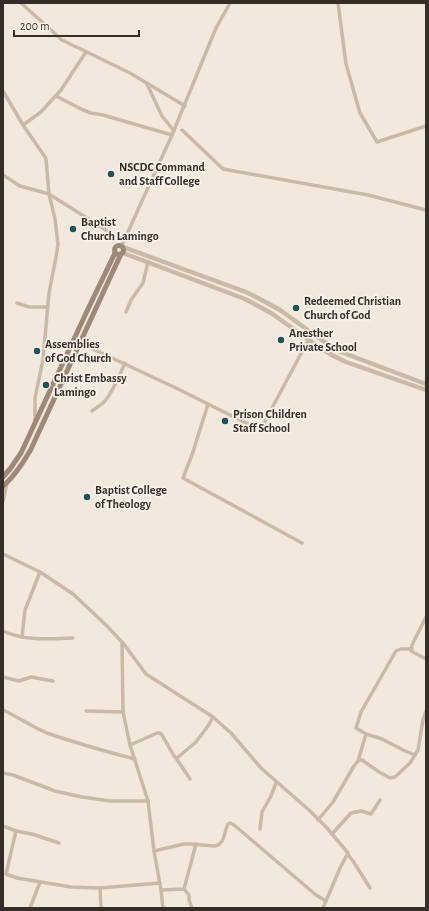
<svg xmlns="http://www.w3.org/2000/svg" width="429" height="911" font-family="'Alegreya Sans',sans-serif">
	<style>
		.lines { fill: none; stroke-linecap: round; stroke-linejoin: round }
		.minor { stroke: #cab9a8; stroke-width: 3.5 }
		.tertiary { stroke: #cab9a8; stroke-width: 4.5 }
		.secondary { stroke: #9e8879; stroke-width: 5 }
		.poi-dot { fill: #1e5359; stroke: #faf2e9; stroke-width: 1.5 }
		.labels { text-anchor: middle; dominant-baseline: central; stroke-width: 3.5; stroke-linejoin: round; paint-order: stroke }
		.poi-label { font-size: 12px; font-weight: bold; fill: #372d28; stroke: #faf2e9; text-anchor: start }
	</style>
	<rect width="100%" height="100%" fill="#f2e9dc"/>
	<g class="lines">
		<g class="minor">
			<path d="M21,3L62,40L130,73L185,106"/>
			<path d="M338,3L346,64L360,113L377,142L426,126"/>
			<path d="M147,84L162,116L174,131"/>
			<path d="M3,91L23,125L43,154L46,159L49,194L55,219L57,236L58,244L56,257L49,293L43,360L35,398V421"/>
			<path d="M56,96L83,110L91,113L103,115L172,135"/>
			<path d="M23,125L41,112L61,90L86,52"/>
			<path d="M182,130L223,169L368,195L426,210"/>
			<path d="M3,175L20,186L49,194L123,241"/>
			<path d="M122,245L172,135L216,28L230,3"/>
			<path d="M17,303L29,307H47"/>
			<path d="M126,312L131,300L143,283L148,262"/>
			<path d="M80,343L178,389L256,428H260L263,425L312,333"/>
			<path d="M208,404L192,455L183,478L302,543"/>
			<path d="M92,411C96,408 101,405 105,401C114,390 119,376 125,363"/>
			<path d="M3,501L7,483"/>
			<path d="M3,554L40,572L73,594L106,625L122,642L123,712L130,745L148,801L154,851L161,890L163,908"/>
			<path d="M426,617L412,645L411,651L426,659"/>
			<path d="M3,631C24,641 50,639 73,638"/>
			<path d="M22,637L25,610L40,572"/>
			<path d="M123,643L146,674L213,717L231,733L261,768L309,810L327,828L348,853L340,868L323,908"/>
			<path d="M3,677L19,681L31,677L53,681"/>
			<path d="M3,710C18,717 32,727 47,733C75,743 105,751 134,759"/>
			<path d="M86,711L123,712"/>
			<path d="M366,734L382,739L405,751L415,755"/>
			<path d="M130,745L157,733H160L162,735L174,756L176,758L190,779"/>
			<path d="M177,758L196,742L208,726L213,717"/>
			<path d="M358,761L366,734L356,728L361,712L396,651L401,649H412"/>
			<path d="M3,773L13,775L55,791L82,797L110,801H148"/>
			<path d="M318,820L333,802L354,766L359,760H362L379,772L390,778L395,777L410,763L418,750L423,720L426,711"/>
			<path d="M3,826L16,831L32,834L59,843"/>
			<path d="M260,829L262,812L271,796L276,783"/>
			<path d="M16,831L6,874L17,878L71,887L100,888L160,883"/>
			<path d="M332,834L351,813L361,811L371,814L380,800"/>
			<path d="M154,851L184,844H190L215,846C225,844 224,832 228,824L230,823L234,825L316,895L326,901"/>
			<path d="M348,853L349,856L353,861L370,888"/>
			<path d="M100,888L101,908"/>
			<path d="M184,889L189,895V900L192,908"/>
			<path d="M161,890L184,889L196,844"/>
			<path d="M30,908L40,882"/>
		</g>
		<g class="tertiary">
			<path d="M123,247L246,292L258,298L280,310L323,341L341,352L426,384"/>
			<path d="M123,253L245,299L271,313L319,347L332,355L346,362L426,390"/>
		</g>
		<g class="secondary">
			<circle cx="119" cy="250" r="4.5"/>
			<path d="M3,477L10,469L21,453L88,309L115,253"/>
			<path d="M3,486C15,476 23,463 31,449L121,254"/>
		</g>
	</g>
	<g class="poi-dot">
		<circle cx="111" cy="174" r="4"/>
		<circle cx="73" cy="229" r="4"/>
		<circle cx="296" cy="308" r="4"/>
		<circle cx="281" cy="340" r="4"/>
		<circle cx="37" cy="351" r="4"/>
		<circle cx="46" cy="385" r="4"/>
		<circle cx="225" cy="421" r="4"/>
		<circle cx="87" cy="497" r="4"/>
	</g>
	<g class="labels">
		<g class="poi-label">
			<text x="119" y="167">NSCDC Command<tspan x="119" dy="14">and Staff College</tspan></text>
			<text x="81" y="222">Baptist<tspan x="81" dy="14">Church Lamingo</tspan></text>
			<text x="304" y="301">Redeemed Christian<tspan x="304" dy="14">Church of God</tspan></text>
			<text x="289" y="333">Anesther<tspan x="289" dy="14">Private School</tspan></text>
			<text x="45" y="344">Assemblies<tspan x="45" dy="14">of God Church</tspan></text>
			<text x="54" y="378">Christ Embassy<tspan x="54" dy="14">Lamingo</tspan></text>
			<text x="233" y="414">Prison Children<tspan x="233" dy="14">Staff School</tspan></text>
			<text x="95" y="490">Baptist College<tspan x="95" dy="14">of Theology</tspan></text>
		</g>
	</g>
	<rect width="429" height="911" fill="none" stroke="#372d28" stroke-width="8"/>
	<path d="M14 30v6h125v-6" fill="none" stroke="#372d28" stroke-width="2"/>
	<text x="20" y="30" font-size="12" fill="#372d28" stroke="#faf2e9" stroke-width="3" paint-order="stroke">200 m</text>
</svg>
